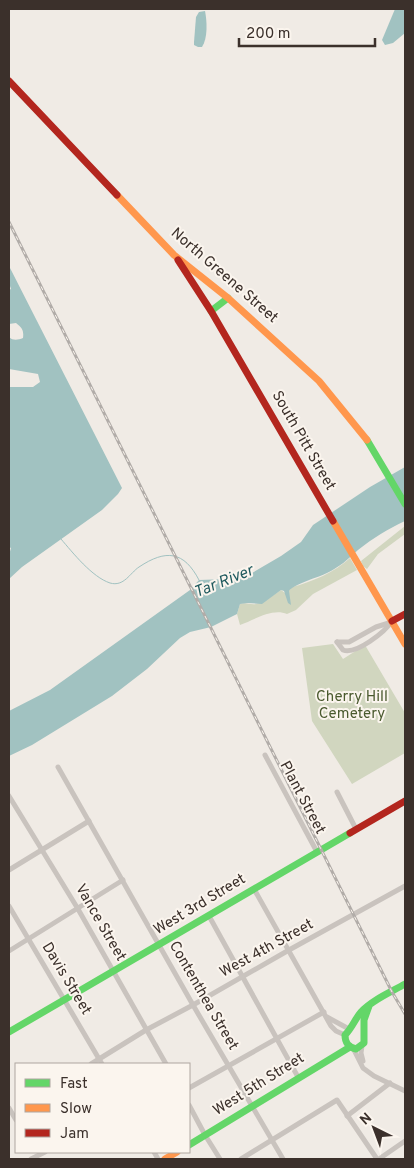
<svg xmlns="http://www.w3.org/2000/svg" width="414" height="1168" font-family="Overpass,sans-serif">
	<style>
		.green { fill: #d1d6bf }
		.water { fill: #a1c2c1 }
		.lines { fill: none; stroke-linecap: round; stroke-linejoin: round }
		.stream { stroke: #a1c2c1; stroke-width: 1 }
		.street { stroke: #c9c3be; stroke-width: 5 }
		.fast { stroke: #63d668; stroke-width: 7 }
		.slow { stroke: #ff974d; stroke-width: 7 }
		.jam { stroke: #b3261e; stroke-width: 7 }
		.rail-casing { stroke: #b1aca8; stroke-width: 3 }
		.rail { stroke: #fbf5ee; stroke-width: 1; stroke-dasharray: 4; stroke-linecap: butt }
		.labels { text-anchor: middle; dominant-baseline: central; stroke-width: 4; stroke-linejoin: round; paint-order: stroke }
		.street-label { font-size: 15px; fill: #3b302b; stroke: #fbf5ee }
		.park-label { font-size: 15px; fill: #4a5a2e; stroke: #fbf5ee }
		.water-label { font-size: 16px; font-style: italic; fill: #1f5a5e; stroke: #fbf5ee }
	</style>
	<rect width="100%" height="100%" fill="#f0ebe5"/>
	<g class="green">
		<path d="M405,526V534L378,554L367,569L363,566L361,561Z"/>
		<path d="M350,558L357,570L313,594L296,610L287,614C272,608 254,620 240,625L237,614L240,604C246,602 250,605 256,604C266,602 273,595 281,590L285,593L289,594V589L292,587C312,582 335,572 350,558Z"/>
		<path d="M333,644L343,659L365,645L405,713V753L352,784L312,721L302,648Z"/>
	</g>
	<g class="water">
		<path d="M395,9H405V33L393,43L385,45L382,40Z"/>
		<path d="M205,11C207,21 208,38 202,47H198L194,45V42L196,17L199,12Z"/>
		<path d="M9,266L122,488L118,494L102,510L22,567L9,579V555L11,548L9,547V387H33L40,382L38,374L9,369V337C13,341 18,340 23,338C24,330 22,328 16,323L9,324V290L11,289L9,283Z"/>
		<path d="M405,467V521C388,529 373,538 358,550C347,560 341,566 327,573C319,577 292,585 289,591L291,605L288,603L284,591L281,590L262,604L248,603L240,604L237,614L211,627L190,632L180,638L147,669L112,696L32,745L9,756V711L50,690L190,590L199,580L229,579L252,573L281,556L301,542L313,525L370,487Z"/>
	</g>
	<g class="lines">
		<path class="stream" d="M61,539C73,553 92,577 110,583C124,587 130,573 139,567C166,549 184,551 199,580"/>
		<g class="street">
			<path d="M337,642L343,650C356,655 385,632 392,621"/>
			<path d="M337,642H349L376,627L392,622"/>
			<path d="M265,755L317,852"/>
			<path d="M58,767L193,1005L283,1159"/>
			<path d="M337,792L356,829"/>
			<path d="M9,796L78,909L166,1064"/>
			<path d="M9,870L89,821"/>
			<path d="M254,889L331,1026L336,1031L345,1035"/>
			<path d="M9,906L102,1064"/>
			<path d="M209,916L298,1077"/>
			<path d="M9,951L123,880"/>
			<path d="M327,1017L349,1029"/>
			<path d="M362,1046L361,1053L363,1061"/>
			<path d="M353,1048L363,1068L374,1076L405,1091"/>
			<path d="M91,1064L146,1030L193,1005L289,950L405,886"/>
			<path d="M189,1088L324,1012"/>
			<path d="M189,1105L205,1135L220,1159"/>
			<path d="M9,1108L16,1120"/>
			<path d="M347,1116L390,1083"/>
			<path d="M154,1152L158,1159"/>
			<path d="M31,1159L45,1152"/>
			<path d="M241,1159L337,1100L377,1159"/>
			<path d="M379,1159L405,1141"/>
		</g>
		<g class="fast">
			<path d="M211,311L228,298"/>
			<path d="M367,440L405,504"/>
			<path d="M369,1006L364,1020V1043L356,1049C348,1047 345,1043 345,1035C352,1028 355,1019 361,1012C372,1000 391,992 405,984"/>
			<path d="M9,1032L350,833"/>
			<path d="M189,1145L350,1047"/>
		</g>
		<g class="slow">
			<path d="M117,195L174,255L228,298L319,381L367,440"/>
			<path d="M333,521L405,644"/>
			<path d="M165,1159L177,1152"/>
		</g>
		<g class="jam">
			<path d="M9,81L117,195"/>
			<path d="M178,260L211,311L333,521"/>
			<path d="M392,621L405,614"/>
			<path d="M350,833L405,801"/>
		</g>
		<defs>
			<path id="rail" d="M9,222L392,992L405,1014"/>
		</defs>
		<use href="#rail" class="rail-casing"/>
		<use href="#rail" class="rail"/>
	</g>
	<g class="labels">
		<g class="street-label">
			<text transform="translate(224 276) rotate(41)">North Greene Street</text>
			<text transform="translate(303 441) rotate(60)">South Pitt Street</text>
			<text transform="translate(302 798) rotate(62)">Plant Street</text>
			<text transform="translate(200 905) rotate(-31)">West 3rd Street</text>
			<text transform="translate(100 923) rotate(60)">Vance Street</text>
			<text transform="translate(267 949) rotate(-29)">West 4th Street</text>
			<text transform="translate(66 979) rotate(59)">Davis Street</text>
			<text transform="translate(203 996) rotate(60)">Contenthea Street</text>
			<text transform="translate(259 1085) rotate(-32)">West 5th Street</text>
		</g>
		<g class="park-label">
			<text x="352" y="697">Cherry Hill<tspan x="352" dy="17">Cemetery</tspan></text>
		</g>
		<g class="water-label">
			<text transform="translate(224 582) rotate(-22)">Tar River</text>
		</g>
	</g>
	<rect width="414" height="1168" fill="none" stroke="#3b302b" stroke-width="20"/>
	<rect x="15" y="1063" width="175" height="90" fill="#fbf5ee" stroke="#aea6a0"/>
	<rect x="25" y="1079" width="25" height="8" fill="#63d668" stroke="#aea6a0"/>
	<text x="60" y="1088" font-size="15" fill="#3b302b">Fast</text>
	<rect x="25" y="1104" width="25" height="8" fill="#ff974d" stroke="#aea6a0"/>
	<text x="60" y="1113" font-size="15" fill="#3b302b">Slow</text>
	<rect x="25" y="1129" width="25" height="8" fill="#b3261e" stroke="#aea6a0"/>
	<text x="60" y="1138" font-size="15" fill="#3b302b">Jam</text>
	<g transform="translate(374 1128) rotate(318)" stroke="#fbf5ee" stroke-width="4" paint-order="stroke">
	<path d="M0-4L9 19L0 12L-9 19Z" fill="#3b302b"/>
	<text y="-8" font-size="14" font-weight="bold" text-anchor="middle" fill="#3b302b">N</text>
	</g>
	<path d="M239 38v8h136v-8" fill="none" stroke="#3b302b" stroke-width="2.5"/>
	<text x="246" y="38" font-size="15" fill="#3b302b" stroke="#fbf5ee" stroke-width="4" paint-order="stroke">200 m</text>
</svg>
